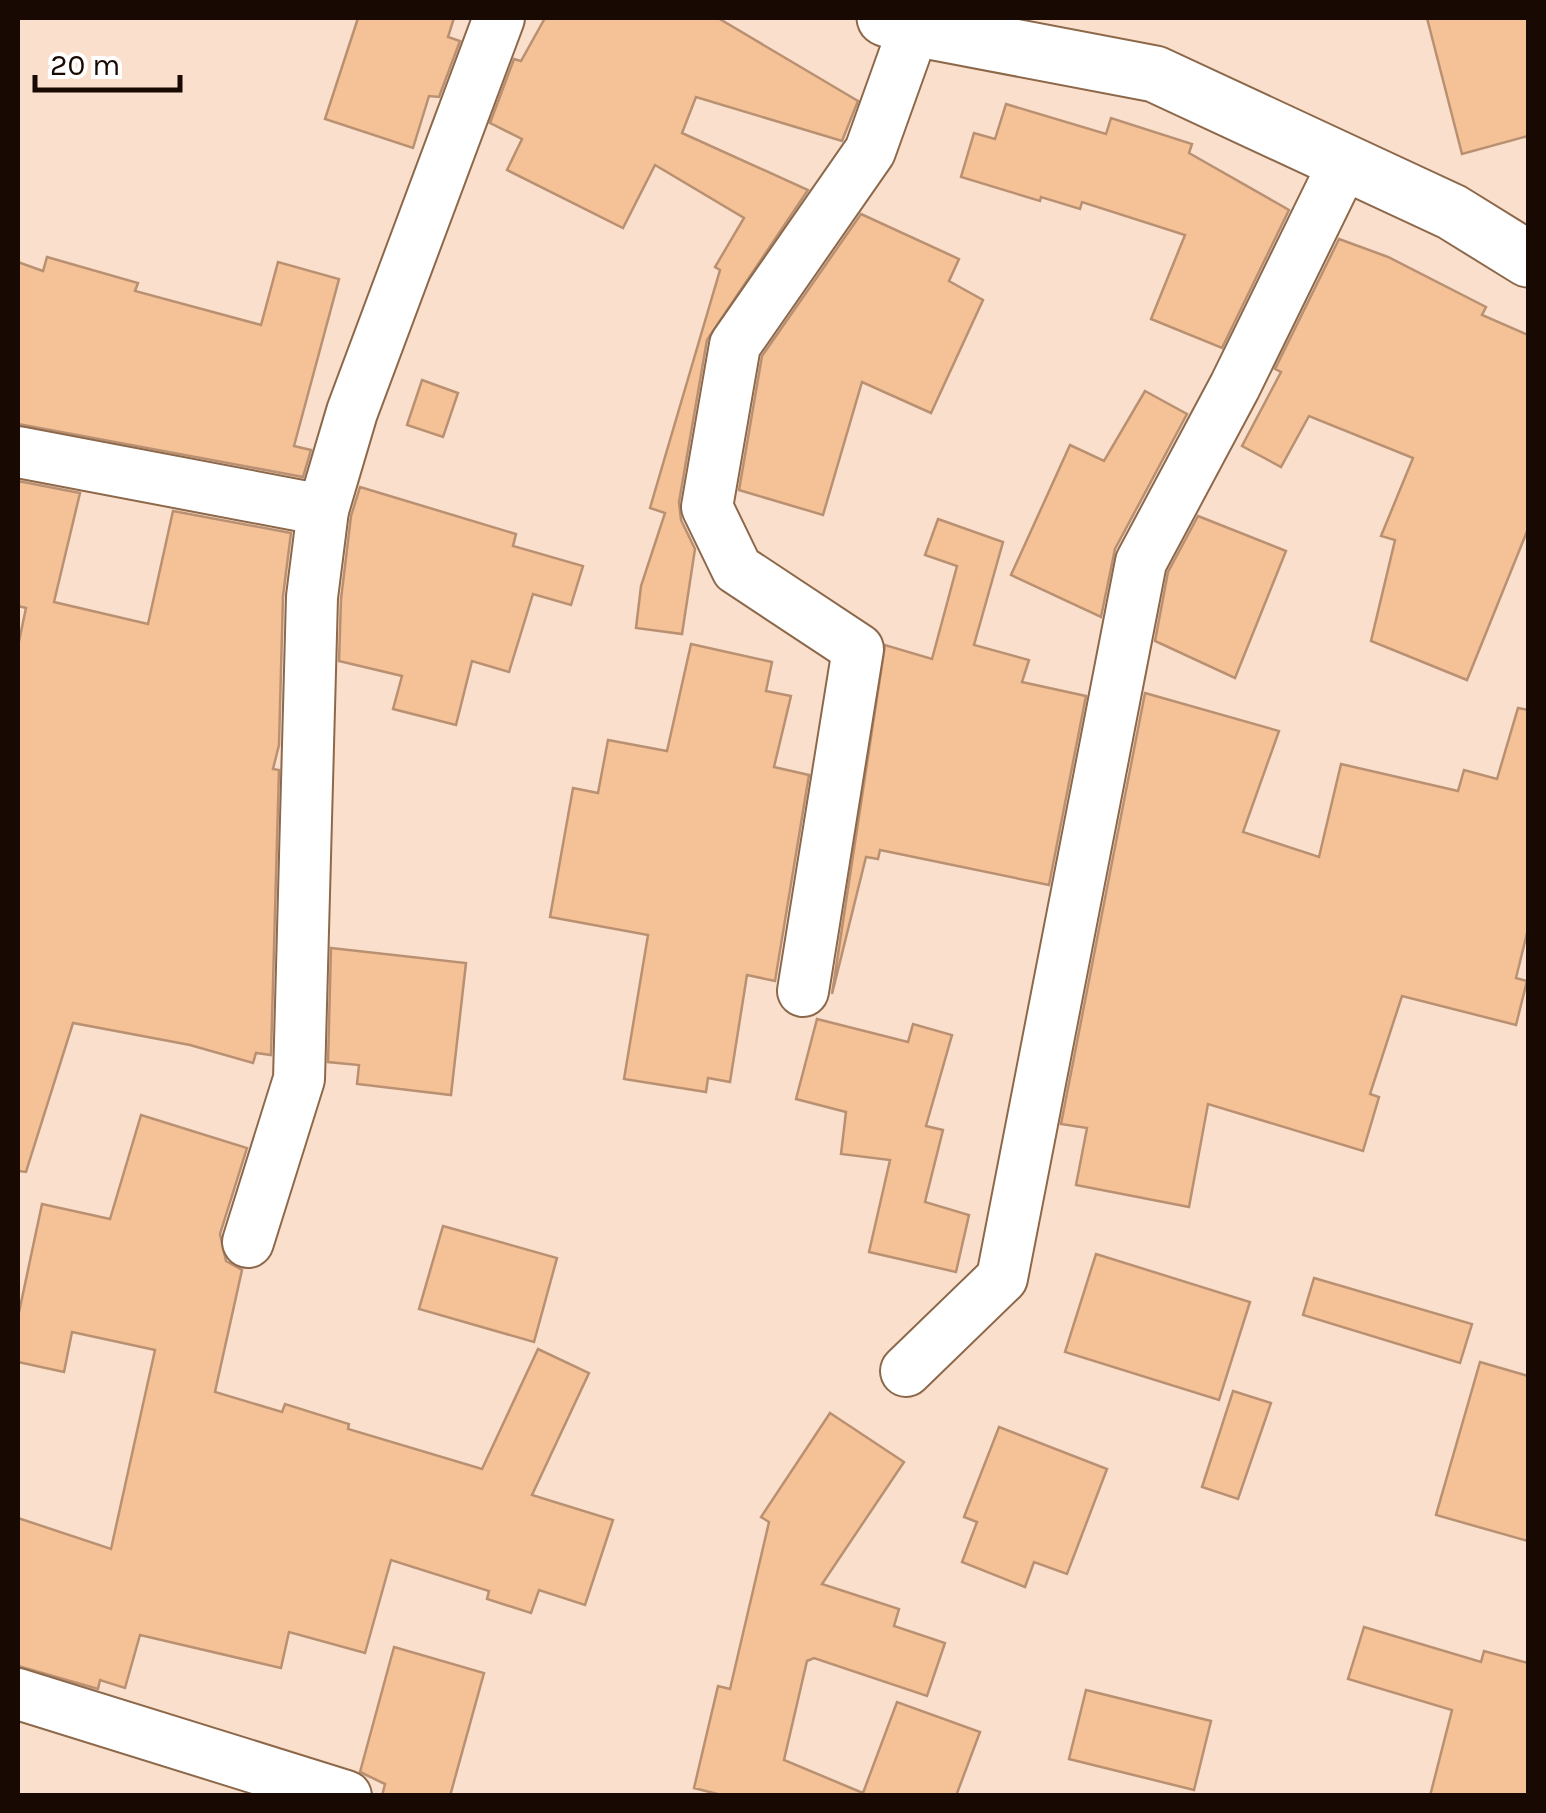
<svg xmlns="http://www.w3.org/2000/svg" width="1546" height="1813" font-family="Karla,sans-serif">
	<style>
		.building { fill: #f5c197; stroke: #b99172; stroke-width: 2.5 }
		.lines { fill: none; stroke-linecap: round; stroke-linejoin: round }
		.minor-casing { stroke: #8d684a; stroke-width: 54 }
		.tertiary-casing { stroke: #8d684a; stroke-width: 59 }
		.minor { stroke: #fff; stroke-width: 50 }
		.tertiary { stroke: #fff; stroke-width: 55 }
	</style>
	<rect width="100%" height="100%" fill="#fae0cc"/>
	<g class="building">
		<path d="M358,18H454L448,37L460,41L439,97L429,96L413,148L325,119Z"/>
		<path d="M545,18H718L858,101L842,141L696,97L682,133L808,190L707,340L679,502L681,520L695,549L682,634L636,628L641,586L665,513L650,508L720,270L715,267L744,218L655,165L623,228L507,170L522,139L490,123L514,59L521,61Z"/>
		<path d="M1427,18H1528V136L1462,154Z"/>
		<path d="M1006,104L1106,134L1111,118L1192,144L1189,153L1289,210L1222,348L1151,319L1185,235L1082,202L1080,209L1041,197L1040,201L961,177L974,133L995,139Z"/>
		<path d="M861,214L959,259L949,281L983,300L931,413L862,382L823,515L739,490L762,356Z"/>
		<path d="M1339,239L1388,257L1486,307L1482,315L1528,335V529L1467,680L1371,641L1395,540L1381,536L1413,458L1309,416L1281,467L1242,446L1281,372L1275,369Z"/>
		<path d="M47,257L138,283L135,291L261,325L278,262L339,279L294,446L311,450L303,477L18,424V262L43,271Z"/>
		<path d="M422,380L458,393L443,437L407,425Z"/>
		<path d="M1145,391L1187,414L1115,549L1101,617L1011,575L1070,445L1104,461Z"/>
		<path d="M18,481L80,493L54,602L148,624L173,511L291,533L283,596L279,745L273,769L279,770L271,1055L256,1053L253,1063L190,1045L73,1023L26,1172L18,1171V646L26,608L18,606Z"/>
		<path d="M360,487L516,534L513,546L583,566L571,605L533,594L509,672L472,661L456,725L393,709L402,676L339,661L341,599L351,516Z"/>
		<path d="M1198,516L1286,551L1235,678L1155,641L1168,572Z"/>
		<path d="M938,519L1003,542L974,645L1029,660L1022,682L1086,696L1049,885L880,850L878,859L866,857L832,994L885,645L932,659L957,566L925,555Z"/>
		<path d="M691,644L772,662L766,691L791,696L774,767L809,775L775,981L747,975L730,1082L708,1078L706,1092L624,1079L648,935L550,917L573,788L598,793L608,740L667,751Z"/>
		<path d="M1145,693L1279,731L1243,832L1319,857L1341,764L1458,791L1464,770L1497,779L1518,708L1528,710V929L1516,978L1527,981L1516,1025L1402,996L1370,1094L1379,1097L1363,1151L1208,1104L1189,1207L1076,1185L1087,1128L1061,1124Z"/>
		<path d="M331,948L466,963L451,1095L357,1084L359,1065L328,1062Z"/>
		<path d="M817,1019L908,1042L913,1024L952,1035L926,1126L943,1130L925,1202L969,1215L956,1272L869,1252L890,1160L841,1154L846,1112L796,1099Z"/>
		<path d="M141,1115L247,1148L220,1234L226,1261L242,1270L215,1392L282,1412L285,1404L349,1424L348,1429L482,1469L538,1349L589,1373L532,1495L613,1520L585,1605L539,1590L531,1613L487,1599L489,1591L391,1560L365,1653L289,1632L281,1668L140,1635L125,1688L100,1680L98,1689L18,1666V1518L111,1549L155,1350L72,1332L64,1372L18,1362V1317L42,1204L110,1219Z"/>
		<path d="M443,1226L557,1258L534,1342L419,1309Z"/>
		<path d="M1096,1254L1250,1302L1219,1400L1065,1352Z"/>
		<path d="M1314,1278L1472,1324L1460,1363L1303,1315Z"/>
		<path d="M1480,1362L1528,1376V1541L1436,1515Z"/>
		<path d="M1233,1391L1271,1403L1238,1499L1202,1487Z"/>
		<path d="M830,1413L904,1462L822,1584L899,1609L894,1626L945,1643L927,1696L814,1658L807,1661L784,1760L863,1793L897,1702L980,1732L956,1796H725L694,1788L718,1686L730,1689L769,1522L761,1517Z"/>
		<path d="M999,1427L1107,1469L1067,1574L1034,1562L1025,1587L962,1562L977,1522L964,1517Z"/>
		<path d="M1364,1627L1481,1662L1484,1651L1528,1663V1796H1430L1452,1710L1348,1679Z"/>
		<path d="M394,1647L484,1673L450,1796H382L385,1784L360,1772Z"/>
		<path d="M1086,1690L1211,1721L1194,1790L1069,1759Z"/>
	</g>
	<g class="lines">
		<defs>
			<g id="minor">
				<path d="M18,452L323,510"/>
				<path d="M803,991L858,649L737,569L707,507L735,345L870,151L914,28"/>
				<path d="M248,1242L299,1079L312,597L323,510L352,412L499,18"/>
				<path d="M906,1371L1002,1278L1141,562L1235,386L1345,161"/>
				<path d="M18,1694L346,1796"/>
			</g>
			<path id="tertiary" d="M885,18L914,28L1155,74L1452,212L1528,259"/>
		</defs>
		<use href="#minor" class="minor-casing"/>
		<use href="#tertiary" class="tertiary-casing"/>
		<use href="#minor" class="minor"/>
		<use href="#tertiary" class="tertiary"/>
	</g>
	<rect width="1546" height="1813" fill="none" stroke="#180a02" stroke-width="40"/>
	<path d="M35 75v15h145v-15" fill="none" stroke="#180a02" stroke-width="5"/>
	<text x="50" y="75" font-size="30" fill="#180a02" stroke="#ffffff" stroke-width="8" paint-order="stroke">20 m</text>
</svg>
